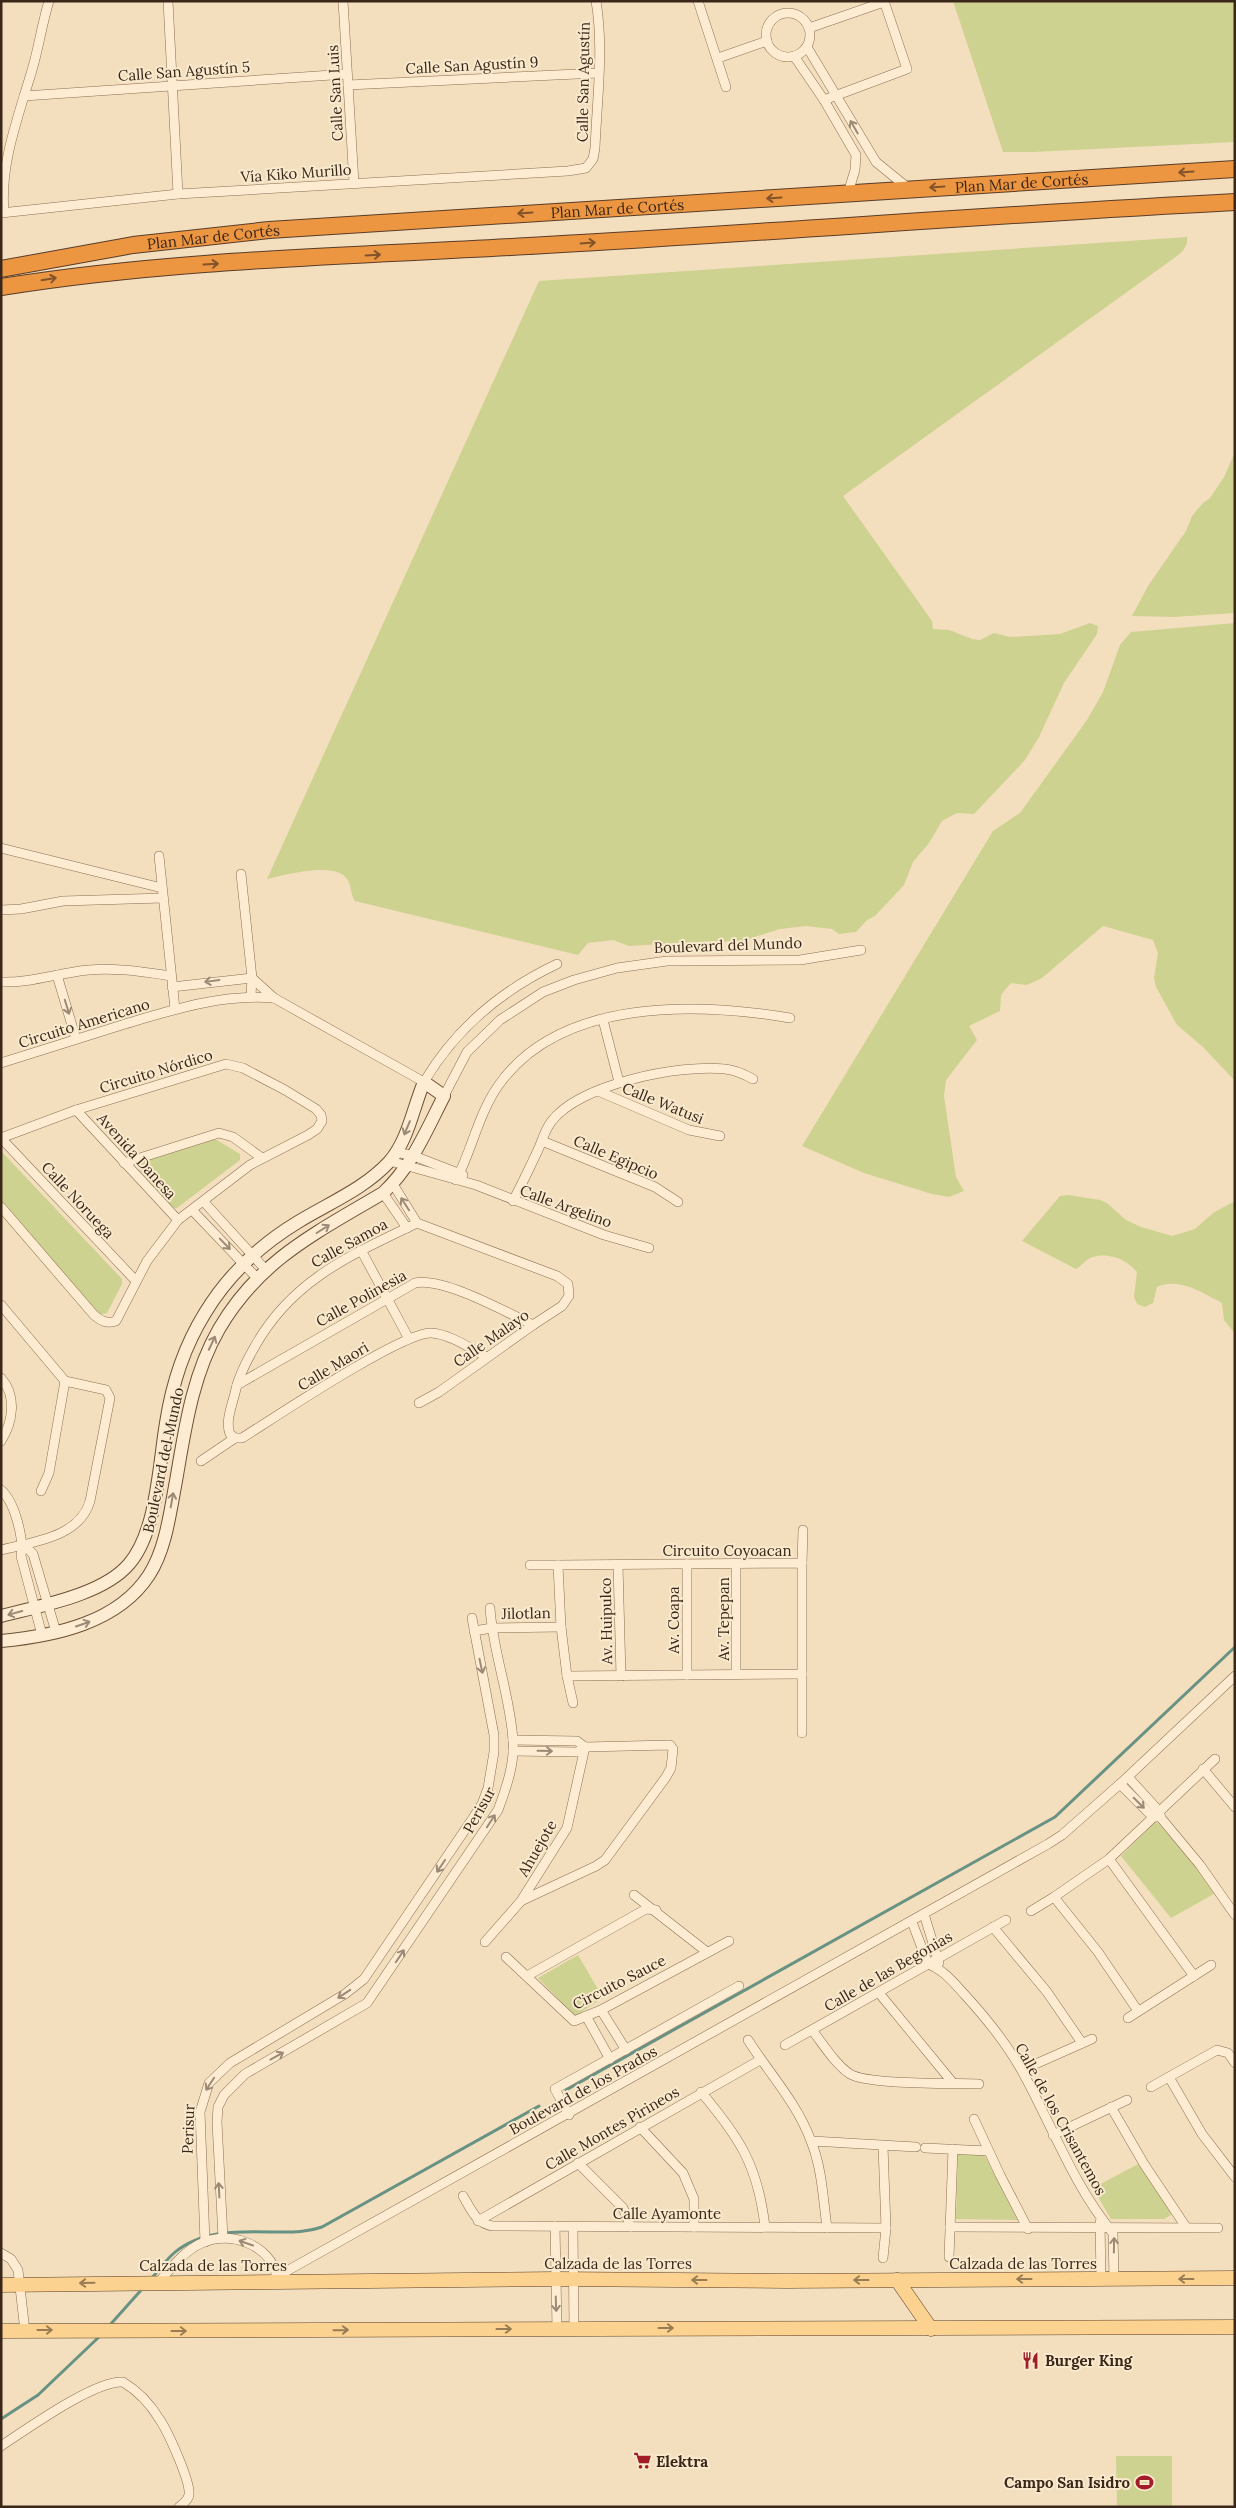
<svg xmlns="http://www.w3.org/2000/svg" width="1236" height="2508" font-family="Lora,serif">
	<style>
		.green { fill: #ced290 }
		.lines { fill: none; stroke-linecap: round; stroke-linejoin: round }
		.stream { stroke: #679284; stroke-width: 3 }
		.street-casing { stroke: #8c6e54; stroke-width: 10 }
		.secondary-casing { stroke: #6e4f37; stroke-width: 14 }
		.primary-casing { stroke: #593c29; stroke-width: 15 }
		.highway-casing { stroke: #593c29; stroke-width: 18 }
		.street { stroke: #fdecd1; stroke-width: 9 }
		.secondary { stroke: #fdecd1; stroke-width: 12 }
		.primary { stroke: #fbd28f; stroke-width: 14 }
		.highway { stroke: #ed9642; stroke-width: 16 }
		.oneway { stroke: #9c8a76 }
		.oneway2 { stroke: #82532a }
		.oneway3 { stroke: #9a7c54 }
		.labels { text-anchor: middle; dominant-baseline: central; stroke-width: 4; stroke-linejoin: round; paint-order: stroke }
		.street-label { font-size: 15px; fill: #3a271a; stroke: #f9e9cd }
		.poi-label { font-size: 15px; font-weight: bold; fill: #3a271a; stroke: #f9e9cd; text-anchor: start }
	</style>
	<rect width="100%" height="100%" fill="#f3dfbd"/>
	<g class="green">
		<path d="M953,1H1235V142L1033,152H1003Z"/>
		<path d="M1187,237C1188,246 1183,251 1177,256L843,496L932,621L933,629L949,630L972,639L980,640L994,633L1010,637L1060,634L1090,623L1098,626L1097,634L1064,683L1039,737L1025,760L974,814L957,813L942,821L929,843L913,862L904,885L875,916L867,920L856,932L839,934L832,929L806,926L780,929L739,942L714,941L629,946L613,940L588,943L578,955L355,901C350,894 352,886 347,879C336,861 284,875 267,879L539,281Z"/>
		<path d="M1235,452V613L1173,617L1132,616L1148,586L1186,531L1192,516L1203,503L1210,498L1224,477Z"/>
		<path d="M1235,623V1081L1203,1047L1177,1025L1156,987L1154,978L1158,953L1153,940L1103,926L1042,978L1027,985L1011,983L1001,995L1000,1011L969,1026L977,1040L946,1080L944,1096L956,1177L964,1191L949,1197L932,1194L864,1173L802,1146L993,831L1020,813L1087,720L1103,692L1120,645L1131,632Z"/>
		<path d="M215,1139L240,1154V1160L177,1208H172L138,1168L139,1163Z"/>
		<path d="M1,1151L122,1279V1284L107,1313L99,1315L92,1309L1,1202Z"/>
		<path d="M1068,1195L1100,1200L1107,1203L1126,1220L1141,1227L1172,1236L1195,1229L1213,1213L1235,1201V1334L1224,1320L1222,1303C1203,1293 1179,1277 1157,1287L1153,1303L1145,1307L1137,1304L1134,1297L1137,1272C1127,1259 1108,1252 1092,1257C1087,1259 1081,1266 1076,1269L1022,1241L1060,1196Z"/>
		<path d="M1156,1821L1189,1858L1214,1894L1171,1918L1121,1856Z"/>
		<path d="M578,1955L603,1998L575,2016L538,1978Z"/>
		<path d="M958,2152H983L1018,2220L956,2219Z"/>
		<path d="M1140,2163L1170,2211L1171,2215L1164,2219H1111L1093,2188Z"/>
		<path d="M1116,2456H1172V2507H1117Z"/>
	</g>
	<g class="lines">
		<g class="stream">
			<path d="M566,2090L1055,1817L1235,1647"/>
			<path d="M151,2279C158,2271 165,2261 174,2253C201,2230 238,2231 273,2232C290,2232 305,2233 322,2227L539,2106"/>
			<path d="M109,2326L143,2288"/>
			<path d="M1,2419L38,2395L100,2336"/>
		</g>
		<defs>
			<g id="street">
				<path d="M168,1L178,194"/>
				<path d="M343,1L354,183"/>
				<path d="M698,1L726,87"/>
				<circle cx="788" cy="35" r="22"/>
				<path d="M809,28L884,2"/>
				<path d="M807,47L876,162L908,188"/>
				<path d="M794,56L824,100L856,155L855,170L848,193"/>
				<path d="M718,58L767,41"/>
				<path d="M348,85L598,73"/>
				<path d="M24,96L347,74"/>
				<path d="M824,100L907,69L884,1"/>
				<path d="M4,212C0,167 16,123 29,80C38,54 41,27 49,1"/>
				<path d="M1,213L178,194L568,171L586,168L593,159L595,148C597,99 604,49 596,1"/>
				<path d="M1,848L162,888"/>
				<path d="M159,856L175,1009"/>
				<path d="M241,874L252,978L251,996"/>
				<path d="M1,910L21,909L63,901L163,898"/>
				<path d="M57,975L76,1039"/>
				<path d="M252,978L274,998L424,1082C456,1028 500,991 557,964"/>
				<path d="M1,982C26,983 49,976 74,972C105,966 140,971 171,976"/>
				<path d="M172,987L252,978"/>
				<path d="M603,1020L619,1082"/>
				<path d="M1,1063C42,1050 84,1037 125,1024C175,1009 222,994 274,998"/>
				<path d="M598,1091L689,1130L720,1136"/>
				<path d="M444,1096L467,1052L500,1020L543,992L574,980L617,968L667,961L800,960L861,950"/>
				<path d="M76,1110L178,1220"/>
				<path d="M1,1138L76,1110L226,1064L243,1068L285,1090L316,1109L321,1115L322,1121L317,1129L308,1135L250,1165L178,1220L147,1261L116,1321C107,1324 101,1321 94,1315L1,1207"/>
				<path d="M1,1138L135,1280"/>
				<path d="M542,1141L655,1187L678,1202"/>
				<path d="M396,1152L414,1156L463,1175"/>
				<path d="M390,1161L476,1185L604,1235L649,1248"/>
				<path d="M124,1163L219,1133L233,1137L262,1158"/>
				<path d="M456,1180C472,1150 478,1115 498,1086C559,998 696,1002 790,1018"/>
				<path d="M393,1184L417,1223"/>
				<path d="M383,1193L407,1228"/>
				<path d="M513,1201C522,1184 530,1167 538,1150C542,1141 545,1130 551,1122C579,1084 680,1064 725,1069C735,1070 744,1074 753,1079"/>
				<path d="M204,1202L265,1269"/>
				<path d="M193,1211L256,1277"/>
				<path d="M361,1250L409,1339"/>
				<path d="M1,1305L65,1381L106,1390L110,1398L90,1501C80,1537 33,1542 1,1550"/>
				<path d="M1,1378C17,1396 13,1422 1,1441"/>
				<path d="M237,1385L415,1283C443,1277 506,1312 533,1325"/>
				<path d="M235,1438L230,1434C225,1422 232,1405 235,1393C238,1377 246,1362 254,1348C291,1280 351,1255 417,1223L557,1276L568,1284L569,1296L562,1306L533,1325L439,1392L419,1403"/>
				<path d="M201,1461L235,1438H242C274,1418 402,1332 431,1333C450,1334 471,1349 487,1357"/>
				<path d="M1,1490C15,1502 24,1539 21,1556L42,1635"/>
				<path d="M41,1491L49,1473L65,1381"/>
				<path d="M23,1544L33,1554L56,1632"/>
				<path d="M802,1563V1674L567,1676L561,1627L558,1565Z"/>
				<path d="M802,1563L803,1530"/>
				<path d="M687,1564V1675"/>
				<path d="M530,1565H558"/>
				<path d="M618,1565L621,1676"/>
				<path d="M474,1631L492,1628L561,1627"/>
				<path d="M802,1674V1733"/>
				<path d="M736,1675V1564"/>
				<path d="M567,1676L573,1703"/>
				<path d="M513,1740L577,1741L585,1747"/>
				<path d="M1203,1769L1235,1807"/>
				<path d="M1128,1777L1159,1811L1161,1818L1200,1865L1235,1915"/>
				<path d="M1120,1784L1153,1817H1158"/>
				<path d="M1109,1859L1194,1976"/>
				<path d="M634,1895L707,1952"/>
				<path d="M1054,1897L1098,1952L1138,2011"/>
				<path d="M521,1901L567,1828L585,1747"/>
				<path d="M1031,1911L1054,1897L1109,1859L1215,1759"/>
				<path d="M924,1914L939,1963"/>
				<path d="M912,1922L928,1964C944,1970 954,1983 965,1995C986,2018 1007,2044 1022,2071C1052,2125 1073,2185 1113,2233L1114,2279"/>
				<path d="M993,1927L1047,1992L1082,2043"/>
				<path d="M485,1942L521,1901L596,1866L605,1860L666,1777L671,1768L673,1749L670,1745L585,1747L577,1752L513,1751"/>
				<path d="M506,1957L574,2021L601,2010L729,1941"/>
				<path d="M527,1976L646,1909L656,1910"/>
				<path d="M879,1993L953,2083"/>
				<path d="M601,2010L626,2050"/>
				<path d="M586,2016L610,2059"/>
				<path d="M1128,2018L1211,1965"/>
				<path d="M812,2030C823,2044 835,2064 850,2074C868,2085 953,2083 979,2084"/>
				<path d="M748,2040C769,2073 797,2103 811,2141C822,2168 823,2198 827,2228"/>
				<path d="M785,2045L1006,1920"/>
				<path d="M1022,2070L1092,2039"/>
				<path d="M1169,2077L1202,2134L1235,2177"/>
				<path d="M1151,2087L1217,2050L1228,2053L1235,2063"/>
				<path d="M701,2092C740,2138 758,2166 765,2227"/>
				<path d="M1111,2107L1144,2164L1186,2227"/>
				<path d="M569,2115L555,2089L739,1986"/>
				<path d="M974,2119L1000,2175L1028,2229"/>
				<path d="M640,2127L683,2173L694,2199V2227"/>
				<path d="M1053,2135L1127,2100"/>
				<path d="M812,2141L916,2147"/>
				<path d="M883,2146L886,2228L883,2258"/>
				<path d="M925,2148L988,2151"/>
				<path d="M578,2163L623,2208L631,2227"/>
				<path d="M463,2196C471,2209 476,2224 493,2226L886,2228"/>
				<path d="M478,2221L760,2060"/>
				<path d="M1100,2222L1101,2279"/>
				<path d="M555,2226L557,2329"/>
				<path d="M573,2227L574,2329"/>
				<path d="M950,2227L1218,2228"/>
				<path d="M223,2238L217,2122L218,2107L224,2095L245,2074L367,2003L498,1810C506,1789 515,1763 513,1740C510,1695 493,1653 490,1608"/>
				<path d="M205,2242L200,2112L209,2083L230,2063L345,1994L364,1979L473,1818L482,1804L488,1788L494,1752V1735L472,1618"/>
				<path d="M1,2253L11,2259L18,2270L25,2331"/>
				<path d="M949,2257L953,2149"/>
				<path d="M269,2281L1048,1844L1062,1835L1120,1784L1235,1676"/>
				<path d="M159,2282C171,2268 185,2250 202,2243C231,2230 270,2245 277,2276"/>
				<path d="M1,2446C27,2429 95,2380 123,2382C138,2391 151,2405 160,2420C168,2432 191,2482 189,2495C188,2500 183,2504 179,2507"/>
			</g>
			<path id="secondary" d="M1,1616C39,1606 103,1595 129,1564C157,1532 159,1464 166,1423C172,1384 184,1347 205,1313C228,1275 260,1245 298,1222C329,1203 364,1189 389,1162C408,1141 413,1108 424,1082L444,1096C426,1131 412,1166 383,1193C316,1233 260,1259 219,1329C192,1376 185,1429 176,1481C170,1512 166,1549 149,1575C118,1623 54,1636 1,1641"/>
			<g id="primary">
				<path d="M897,2280L931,2329"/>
				<path d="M1,2285L556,2279L786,2281L1235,2278"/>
				<path d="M1,2331L1235,2327"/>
			</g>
			<g id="highway">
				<path id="s1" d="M1,269L133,245L269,230L1235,169"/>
				<path d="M1,287C181,258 365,256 546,245C776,232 1005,214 1235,202"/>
			</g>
		</defs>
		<use href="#street" class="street-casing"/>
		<use href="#secondary" class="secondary-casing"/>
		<use href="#primary" class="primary-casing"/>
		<use href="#highway" class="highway-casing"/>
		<use href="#street" class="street"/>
		<use href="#secondary" class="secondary"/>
		<use href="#primary" class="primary"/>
		<use href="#highway" class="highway"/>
	</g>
	<defs><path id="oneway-shaft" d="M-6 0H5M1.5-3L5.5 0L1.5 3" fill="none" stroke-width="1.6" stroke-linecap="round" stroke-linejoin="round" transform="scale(1.25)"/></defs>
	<g class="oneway">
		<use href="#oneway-shaft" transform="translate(854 127) rotate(-120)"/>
		<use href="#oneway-shaft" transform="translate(212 981) rotate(172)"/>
		<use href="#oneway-shaft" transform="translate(67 1007) rotate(73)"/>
		<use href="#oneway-shaft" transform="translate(407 1128) rotate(113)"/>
		<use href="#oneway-shaft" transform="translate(405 1204) rotate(-123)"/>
		<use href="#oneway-shaft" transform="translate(323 1229) rotate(-32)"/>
		<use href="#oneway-shaft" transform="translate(225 1244) rotate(46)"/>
		<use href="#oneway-shaft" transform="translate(212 1343) rotate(-65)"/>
		<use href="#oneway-shaft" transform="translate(172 1500) rotate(-80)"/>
		<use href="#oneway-shaft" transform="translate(15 1613) rotate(165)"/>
		<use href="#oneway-shaft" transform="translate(83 1624) rotate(-19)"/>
		<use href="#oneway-shaft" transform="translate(481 1666) rotate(78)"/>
		<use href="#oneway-shaft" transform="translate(545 1751) rotate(1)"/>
		<use href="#oneway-shaft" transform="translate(1139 1803) rotate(45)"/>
		<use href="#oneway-shaft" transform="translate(491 1821) rotate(-57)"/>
		<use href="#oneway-shaft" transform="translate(441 1866) rotate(124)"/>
		<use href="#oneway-shaft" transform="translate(400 1956) rotate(-56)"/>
		<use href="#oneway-shaft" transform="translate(344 1994) rotate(147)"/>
		<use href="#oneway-shaft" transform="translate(277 2056) rotate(-29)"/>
		<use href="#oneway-shaft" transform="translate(210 2084) rotate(123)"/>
		<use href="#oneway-shaft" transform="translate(219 2190) rotate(-93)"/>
		<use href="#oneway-shaft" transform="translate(246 2243) rotate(-161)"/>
		<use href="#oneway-shaft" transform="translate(1114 2245) rotate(-89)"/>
		<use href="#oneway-shaft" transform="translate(556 2304) rotate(88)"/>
	</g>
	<g class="oneway2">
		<use href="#oneway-shaft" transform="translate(1186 172) rotate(176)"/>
		<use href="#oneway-shaft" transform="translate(937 187) rotate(176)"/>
		<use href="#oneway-shaft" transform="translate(774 198) rotate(176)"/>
		<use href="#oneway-shaft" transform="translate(525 213) rotate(176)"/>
		<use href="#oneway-shaft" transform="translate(588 243) rotate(-4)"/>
		<use href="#oneway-shaft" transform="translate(373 255) rotate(-3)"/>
		<use href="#oneway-shaft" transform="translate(211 264) rotate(-3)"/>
		<use href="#oneway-shaft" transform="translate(49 279) rotate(-9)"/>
	</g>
	<g class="oneway3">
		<use href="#oneway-shaft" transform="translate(1024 2279) rotate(180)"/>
		<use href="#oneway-shaft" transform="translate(1186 2279) rotate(-180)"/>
		<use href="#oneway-shaft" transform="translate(699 2280) rotate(-180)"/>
		<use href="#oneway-shaft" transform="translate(861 2280) rotate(180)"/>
		<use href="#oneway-shaft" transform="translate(87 2283) rotate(179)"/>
		<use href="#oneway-shaft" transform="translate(666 2328)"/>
		<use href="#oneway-shaft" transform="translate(504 2329)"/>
		<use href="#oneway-shaft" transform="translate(45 2330)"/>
		<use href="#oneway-shaft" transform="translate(341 2330) rotate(-1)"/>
		<use href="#oneway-shaft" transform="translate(179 2331)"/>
	</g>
	<defs>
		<symbol id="restaurant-bare" viewBox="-9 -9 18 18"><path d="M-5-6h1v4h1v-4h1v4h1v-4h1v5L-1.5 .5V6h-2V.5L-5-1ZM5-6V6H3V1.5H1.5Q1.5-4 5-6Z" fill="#a21d27" stroke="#f9e9cd" stroke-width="2.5" paint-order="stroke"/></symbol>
		<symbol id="supermarket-bare" viewBox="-9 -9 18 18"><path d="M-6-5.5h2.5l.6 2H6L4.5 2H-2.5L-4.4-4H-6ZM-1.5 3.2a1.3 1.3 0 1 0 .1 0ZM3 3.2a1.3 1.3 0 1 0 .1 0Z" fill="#a21d27" stroke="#f9e9cd" stroke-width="2.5" paint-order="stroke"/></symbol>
		<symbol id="stadium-bare" viewBox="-9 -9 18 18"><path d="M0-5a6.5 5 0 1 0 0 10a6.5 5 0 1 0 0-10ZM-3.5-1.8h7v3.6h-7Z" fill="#a21d27" stroke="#f9e9cd" stroke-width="2.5" paint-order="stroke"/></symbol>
	</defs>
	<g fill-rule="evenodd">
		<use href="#restaurant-bare" x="1018" y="2348" width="25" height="25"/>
		<use href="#supermarket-bare" x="630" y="2448" width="25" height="25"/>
		<use href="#stadium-bare" x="1132" y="2470" width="25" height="25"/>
	</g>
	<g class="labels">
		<g class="street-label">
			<text transform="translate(472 65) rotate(-3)">Calle San Agustín 9</text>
			<text transform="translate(184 71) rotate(-4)">Calle San Agustín 5</text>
			<text transform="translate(583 82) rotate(-89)">Calle San Agustín</text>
			<text transform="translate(335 93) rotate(-93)">Calle San Luis</text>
			<text transform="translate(296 173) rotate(-4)">Vía Kiko Murillo</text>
			<text stroke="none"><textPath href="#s1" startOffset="1025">Plan Mar de Cortés</textPath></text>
			<text stroke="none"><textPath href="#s1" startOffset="620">Plan Mar de Cortés</textPath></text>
			<text stroke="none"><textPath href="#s1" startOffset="215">Plan Mar de Cortés</textPath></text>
			<text transform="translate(728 945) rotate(-2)">Boulevard del Mundo</text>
			<text transform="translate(84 1023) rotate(-17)">Circuito Americano</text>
			<text transform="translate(156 1071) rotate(-17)">Circuito Nórdico</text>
			<text transform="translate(663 1103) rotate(22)">Calle Watusi</text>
			<text transform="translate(137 1156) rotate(48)">Avenida Danesa</text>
			<text transform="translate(616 1157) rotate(23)">Calle Egipcio</text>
			<text transform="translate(78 1200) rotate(47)">Calle Noruega</text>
			<text transform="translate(566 1206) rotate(20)">Calle Argelino</text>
			<text transform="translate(349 1243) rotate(-29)">Calle Samoa</text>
			<text transform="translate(361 1298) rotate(-29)">Calle Polinesia</text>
			<text transform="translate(491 1338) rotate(-35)">Calle Malayo</text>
			<text transform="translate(333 1366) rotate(-31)">Calle Maori</text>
			<text transform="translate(163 1460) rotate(-78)">Boulevard del Mundo</text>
			<text x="727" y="1550">Circuito Coyoacan</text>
			<text transform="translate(526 1613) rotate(-1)">Jilotlan</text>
			<text transform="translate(723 1619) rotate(-90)">Av. Tepepan</text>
			<text transform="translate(673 1620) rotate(-90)">Av. Coapa</text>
			<text transform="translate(606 1621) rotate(-91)">Av. Huipulco</text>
			<text transform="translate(479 1810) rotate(-61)">Perisur</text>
			<text transform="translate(537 1848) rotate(-60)">Ahuejote</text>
			<text transform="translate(888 1971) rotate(-30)">Calle de las Begonias</text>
			<text transform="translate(619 1982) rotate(-27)">Circuito Sauce</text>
			<text transform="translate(583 2090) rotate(-29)">Boulevard de los Prados</text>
			<text transform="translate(1061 2119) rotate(61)">Calle de los Crisantemos</text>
			<text transform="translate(612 2128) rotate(-30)">Calle Montes Pirineos</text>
			<text transform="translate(188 2129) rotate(-88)">Perisur</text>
			<text x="667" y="2213">Calle Ayamonte</text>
			<text x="618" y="2263">Calzada de las Torres</text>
			<text x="1023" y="2263">Calzada de las Torres</text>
			<text x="213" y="2265">Calzada de las Torres</text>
		</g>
		<g class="poi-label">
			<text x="1045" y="2360">Burger King</text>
			<text x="656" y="2461">Elektra</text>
			<text x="1130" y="2482" text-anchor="end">Campo San Isidro</text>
		</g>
	</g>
	<rect width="1236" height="2508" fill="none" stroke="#3a271a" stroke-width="5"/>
</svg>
